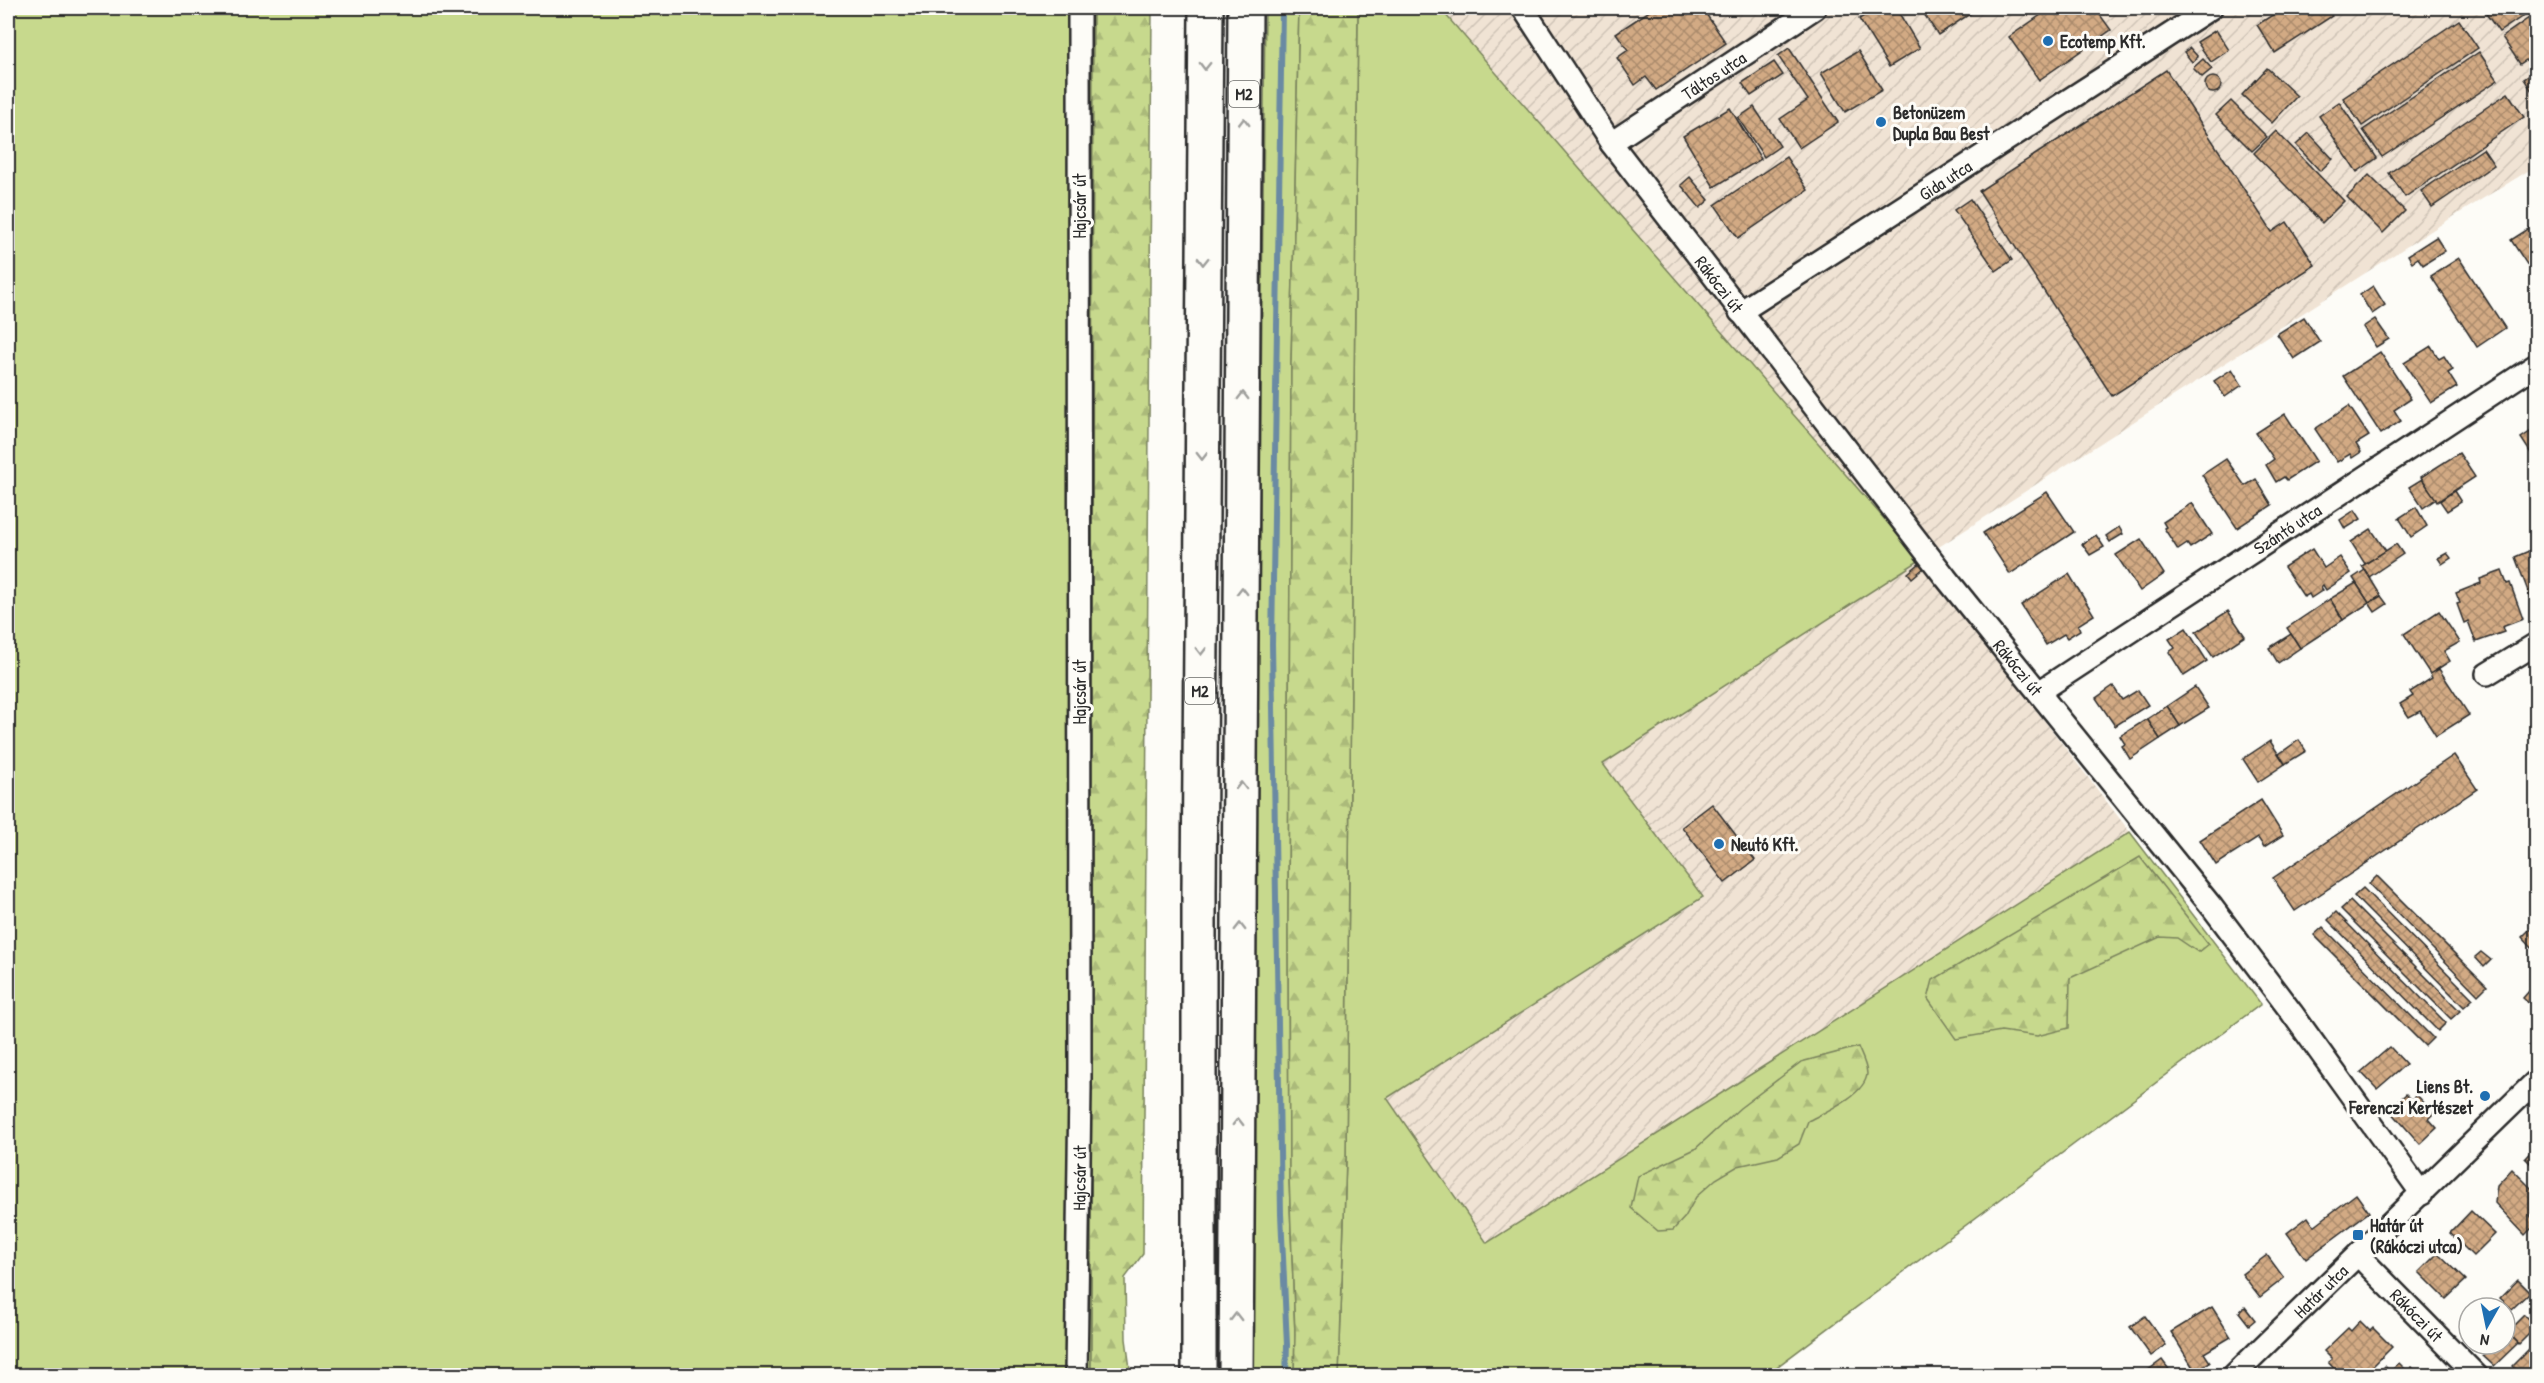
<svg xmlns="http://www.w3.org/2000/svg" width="2544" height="1383" font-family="'Patrick Hand',sans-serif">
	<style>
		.industrial { fill: url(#industrial-furrows) }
		.grass { fill: #c7d98d; stroke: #79825c; stroke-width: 1.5 }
		.forest { fill: url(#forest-firs); stroke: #79825c; stroke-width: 1.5 }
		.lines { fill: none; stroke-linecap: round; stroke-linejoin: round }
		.stream { stroke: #6b8aa3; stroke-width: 6 }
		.building { fill: url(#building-cross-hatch); stroke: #2b2b2b; stroke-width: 1.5 }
		.street-casing { stroke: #2b2b2b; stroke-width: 26 }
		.highway-casing { stroke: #2b2b2b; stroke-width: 38 }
		.street { stroke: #fdfcf7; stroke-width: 21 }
		.highway { stroke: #fdfcf7; stroke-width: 33 }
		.oneway { stroke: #9e9e9b }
		.poi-dot { fill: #1f6fb2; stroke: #fdfcf7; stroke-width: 2 }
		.labels { text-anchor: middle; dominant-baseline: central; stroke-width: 6; stroke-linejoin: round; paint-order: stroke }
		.shield { fill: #fdfcf7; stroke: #6a6a68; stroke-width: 1.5 }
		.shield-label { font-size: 16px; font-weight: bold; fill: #2b2b2b }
		.poi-label { font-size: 18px; font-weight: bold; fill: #2b2b2b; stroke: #fdfcf7; text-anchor: start }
		.street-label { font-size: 18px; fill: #2b2b2b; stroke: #fdfcf7 }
	</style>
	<defs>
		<pattern id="industrial-furrows" width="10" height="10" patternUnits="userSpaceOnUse" patternTransform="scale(1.5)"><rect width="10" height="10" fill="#f0e3d4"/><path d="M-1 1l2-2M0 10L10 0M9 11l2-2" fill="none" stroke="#cec3b6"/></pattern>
		<pattern id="forest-firs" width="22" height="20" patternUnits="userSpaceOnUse" patternTransform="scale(1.5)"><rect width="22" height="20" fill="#c7d98d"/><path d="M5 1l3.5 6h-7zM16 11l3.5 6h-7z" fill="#abba7a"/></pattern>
		<pattern id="building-cross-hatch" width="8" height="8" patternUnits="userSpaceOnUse" patternTransform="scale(1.5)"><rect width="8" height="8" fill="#d2aa84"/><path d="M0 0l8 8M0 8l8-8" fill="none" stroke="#ab8b6c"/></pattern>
	</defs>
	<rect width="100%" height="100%" fill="#fdfcf7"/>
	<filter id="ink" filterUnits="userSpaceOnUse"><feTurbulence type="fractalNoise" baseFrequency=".0167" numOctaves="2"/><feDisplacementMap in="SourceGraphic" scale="12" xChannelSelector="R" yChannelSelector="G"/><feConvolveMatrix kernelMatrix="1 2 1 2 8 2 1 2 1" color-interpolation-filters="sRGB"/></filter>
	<g filter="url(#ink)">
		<path class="industrial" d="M1451,8H2536V166L2448,220L1920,559L2130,832L1488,1243L1387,1098L1703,898L1603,764L1919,560L1444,13Z"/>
		<g class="grass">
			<path d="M8,8H1093L1091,1375H8Z"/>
			<path d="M1265,8H1299L1291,364L1288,922L1289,1178L1295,1334L1294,1375L1251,1376Z"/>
			<path d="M1358,8H1451L1444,13L1920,560L1603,764L1703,897L1387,1098L1487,1243L2130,832L2261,1004L1766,1375L1339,1376L1346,1158Z"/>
		</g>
		<g class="forest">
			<path d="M1093,8H1152L1143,1254L1125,1278L1126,1339L1131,1376L1091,1375Z"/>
			<path d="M1299,8H1358L1346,1158L1339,1376L1294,1375L1295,1334L1289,1178L1288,922L1291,364Z"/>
			<path d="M2140,857L2208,944L2198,952L2177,938L2160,937L2070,978L2069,1028L2037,1036L2001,1031L1956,1039L1928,999L1933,980Z"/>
			<path d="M1858,1047C1861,1054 1867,1066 1867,1074C1865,1095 1825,1112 1808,1121L1799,1144L1778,1157L1738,1166L1716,1179L1696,1197L1685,1217L1673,1230L1658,1231L1631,1208L1638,1176L1695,1149L1740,1108L1801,1062Z"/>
		</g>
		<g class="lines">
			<path class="stream" d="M1282,8L1272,644L1281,1214L1287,1345L1286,1376"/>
		</g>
		<g class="building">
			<path d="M1654,8H1702L1726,43L1656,90L1646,77L1635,85L1617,58L1628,50L1616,33Z"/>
			<path d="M1878,8H1896L1920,48L1889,67L1859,19Z"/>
			<path d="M1920,8H1979L1938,35Z"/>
			<path d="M2051,8H2095L2111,30L2039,80L2009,37Z"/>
			<path d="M2283,8H2327L2332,16L2275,53L2257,25Z"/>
			<path d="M2482,8H2535L2499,32Z"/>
			<path d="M2536,13V53L2520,64L2502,37Z"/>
			<path d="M2459,20L2478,48L2362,126L2343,98Z"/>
			<path d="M2216,30L2229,50L2211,62L2197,42Z"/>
			<path d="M1789,48L1838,122L1799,148L1780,119L1808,100L1778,56Z"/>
			<path d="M2190,48L2198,57L2192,62L2184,52Z"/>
			<path d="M1858,51L1882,90L1845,112L1821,73Z"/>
			<path d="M2479,52L2498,80L2382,157L2363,130Z"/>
			<path d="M2203,59L2212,69L2202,77L2193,68Z"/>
			<path d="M1774,62L1783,75L1751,96L1742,83Z"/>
			<path d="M2267,68L2297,96L2272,123L2242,95Z"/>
			<path d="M2166,70L2272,232L2287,222L2315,265L2112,396L1979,191Z"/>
			<path d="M2536,71V97L2524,79Z"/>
			<circle cx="2213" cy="85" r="8"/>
			<path d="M2508,93L2524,117L2405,197L2389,173Z"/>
			<path d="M2231,101L2267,137L2252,151L2216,115Z"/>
			<path d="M2339,102L2377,158L2357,172L2319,116Z"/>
			<path d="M1754,107L1780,146L1764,157L1738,118Z"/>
			<path d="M1730,108L1761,159L1714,187L1683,136Z"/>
			<path d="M2276,131L2344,201L2322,223L2254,153Z"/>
			<path d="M2309,133L2333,159L2320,171L2296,145Z"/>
			<path d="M2483,149L2494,165L2432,207L2421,191Z"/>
			<path d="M1786,157L1808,190L1738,238L1715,205Z"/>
			<path d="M2369,175L2405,211L2383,233L2347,197Z"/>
			<path d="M1690,177L1709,200L1700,208L1681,185Z"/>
			<path d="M1970,199L2012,260L1996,271L1954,210Z"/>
			<path d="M2536,224V267L2535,265L2530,269L2511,240Z"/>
			<path d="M2436,237L2445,251L2423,265L2418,258L2412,262L2408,255Z"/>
			<path d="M2459,258L2505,328L2477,347L2431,276Z"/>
			<path d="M2373,286L2385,305L2372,314L2360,295Z"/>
			<path d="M2304,317L2320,342L2294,359L2277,334Z"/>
			<path d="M2375,319L2389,339L2376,347L2363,327Z"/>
			<path d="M2431,346L2439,359L2444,356L2453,370L2448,373L2457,387L2431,403L2404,363Z"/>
			<path d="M2380,352L2411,399L2394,410L2401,421L2381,434L2343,376Z"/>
			<path d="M2232,369L2242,385L2225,397L2214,381Z"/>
			<path d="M2349,406L2369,436L2356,444L2361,452L2352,458L2350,454L2337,462L2315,429Z"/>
			<path d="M2285,414L2316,461L2287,480L2284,477L2276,482L2266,465L2274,459L2256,433Z"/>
			<path d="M2536,428V452L2532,455L2521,438Z"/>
			<path d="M2459,453L2475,477L2437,502L2421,477Z"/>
			<path d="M2226,459L2245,486L2256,479L2272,505L2237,528L2202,475Z"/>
			<path d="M2422,479L2436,499L2423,508L2409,487Z"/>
			<path d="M2454,491L2461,502L2447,511L2440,501Z"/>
			<path d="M2047,492L2074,532L2010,574L1983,533Z"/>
			<path d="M2192,503L2212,534L2190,548L2187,544L2178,550L2164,528L2166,527L2163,522Z"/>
			<path d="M2416,507L2427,526L2411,537L2399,518Z"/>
			<path d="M2355,510L2361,519L2345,529L2340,520Z"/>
			<path d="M2119,527L2123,534L2110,542L2106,536Z"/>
			<path d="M2371,529L2386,551L2365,564L2351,542Z"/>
			<path d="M2096,535L2104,547L2090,555L2082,544Z"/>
			<path d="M2141,539L2164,574L2140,591L2116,555Z"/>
			<path d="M2396,544L2403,554L2369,577L2362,566Z"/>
			<path d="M2536,548V606L2534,607L2515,557Z"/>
			<path d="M2312,549L2324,568L2340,557L2351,573L2326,590L2323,585L2321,587L2323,590L2311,598L2309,594L2304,597L2284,567Z"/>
			<path d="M2447,553L2451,558L2442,564L2438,558Z"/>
			<path d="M1920,563L1924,568L1912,578L1908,573Z"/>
			<path d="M2365,570L2381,596L2369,603L2353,578Z"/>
			<path d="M2502,571L2507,584L2510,583L2523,619L2502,627L2504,632L2476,642L2468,621L2464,623L2457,604L2460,603L2456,593L2481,583L2480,579Z"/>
			<path d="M2069,574L2094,615L2078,625L2080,630L2067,638L2064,634L2046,645L2021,605Z"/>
			<path d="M2356,583L2369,603L2343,620L2330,599Z"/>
			<path d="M2381,596L2387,604L2375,612L2369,603Z"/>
			<path d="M2330,599L2343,620L2300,648L2287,628Z"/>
			<path d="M2228,611L2245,636L2213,657L2196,632Z"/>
			<path d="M2439,611L2460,642L2444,651L2450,661L2430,674L2404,634Z"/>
			<path d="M2186,628L2207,661L2184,676L2169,652L2175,648L2169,639Z"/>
			<path d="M2291,634L2300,648L2278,663L2269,648Z"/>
			<path d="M2439,669L2469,715L2436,736L2420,711L2409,717L2400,704L2413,696L2410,692L2432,678L2430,674Z"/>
			<path d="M2113,686L2122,700L2138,690L2148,705L2115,726L2096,698Z"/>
			<path d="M2195,687L2209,708L2180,726L2167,706Z"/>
			<path d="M2167,706L2180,726L2160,739L2147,719Z"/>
			<path d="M2147,719L2160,739L2130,759L2122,746L2125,744L2120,736Z"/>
			<path d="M2299,740L2306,751L2285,764L2279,754Z"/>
			<path d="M2270,741L2285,764L2258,782L2243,759Z"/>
			<path d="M2454,755L2477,789L2295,911L2273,878Z"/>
			<path d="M2261,800L2283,835L2264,847L2258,838L2216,865L2200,840Z"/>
			<path d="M1712,804L1755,860L1725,883L1682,827Z"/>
			<path d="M2377,876L2487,986L2478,995L2369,884Z"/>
			<path d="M2363,888L2473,999L2464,1007L2354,896Z"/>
			<path d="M2350,901L2460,1011L2451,1019L2341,909Z"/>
			<path d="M2336,912L2446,1023L2438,1031L2328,920Z"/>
			<path d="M2323,927L2433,1038L2425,1046L2314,935Z"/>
			<path d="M2531,928L2536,934V946L2533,949L2522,937Z"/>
			<path d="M2481,952L2491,960L2484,967L2475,957Z"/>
			<path d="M2536,983V1010L2523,998Z"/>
			<path d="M2390,1047L2406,1064L2377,1089L2361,1072Z"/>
			<path d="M2406,1094L2412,1100L2417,1095L2434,1114L2429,1119L2437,1128L2420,1144L2389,1109Z"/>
			<path d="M2536,1146V1174L2534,1172L2536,1169L2525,1158Z"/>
			<path d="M2512,1169L2536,1193V1209L2530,1215L2536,1224L2525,1235L2495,1203L2497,1185Z"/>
			<path d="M2356,1194L2369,1212L2306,1259L2287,1233L2308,1217L2314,1226Z"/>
			<path d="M2471,1211L2495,1234L2473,1256L2450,1233Z"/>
			<path d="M2438,1253L2466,1280L2446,1299L2419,1272Z"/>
			<path d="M2267,1255L2284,1278L2260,1297L2242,1274Z"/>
			<path d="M2518,1280L2530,1292L2512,1309L2500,1298Z"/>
			<path d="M2212,1307L2231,1337L2204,1353L2210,1362L2195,1371L2171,1332Z"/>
			<path d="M2245,1307L2255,1320L2249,1325L2239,1312Z"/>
			<path d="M2524,1315L2536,1327L2519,1344L2507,1332Z"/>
			<path d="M2145,1316L2166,1345L2151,1356L2130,1327Z"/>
			<path d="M2360,1321L2370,1331L2373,1328L2392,1347L2363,1376H2341L2328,1362L2332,1359L2324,1351L2348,1328L2351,1331Z"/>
			<path d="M2507,1332L2518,1343L2494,1366L2483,1356L2495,1344H2505Z"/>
			<path d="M2530,1348L2536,1354V1376H2521L2512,1366Z"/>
			<path d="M2162,1360L2174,1376H2150L2147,1371Z"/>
			<path d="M2399,1363L2407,1371L2412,1367L2420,1376H2375L2385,1366L2390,1372Z"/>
		</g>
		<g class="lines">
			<defs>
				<g id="street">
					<path id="s1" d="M1523,8L1611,143L1946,578L2212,907L2292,1013L2422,1194"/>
					<path id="s2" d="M1611,143L1815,8"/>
					<path id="s3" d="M1740,312L2211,8"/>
					<path d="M2487,674L2536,644"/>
					<path id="s4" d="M2039,692L2536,365"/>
					<path id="s5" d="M2358,1255L2477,1376"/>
					<path id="s6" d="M1076,1376L1080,1087L1079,8"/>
					<path id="s7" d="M2233,1376L2536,1081"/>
				</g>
				<g id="highway">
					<path d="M1199,1376V891L1206,8"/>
					<path d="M1236,1376L1245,8"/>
				</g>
			</defs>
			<use href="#street" class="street-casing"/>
			<use href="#highway" class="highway-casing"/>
			<use href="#street" class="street"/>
			<use href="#highway" class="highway"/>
		</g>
		<defs><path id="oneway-chevron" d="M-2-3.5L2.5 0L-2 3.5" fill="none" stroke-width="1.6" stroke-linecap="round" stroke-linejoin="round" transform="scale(1.5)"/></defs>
		<g class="oneway">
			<use href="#oneway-chevron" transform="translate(1205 66) rotate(91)"/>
			<use href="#oneway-chevron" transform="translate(1244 122) rotate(-90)"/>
			<use href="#oneway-chevron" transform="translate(1203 261) rotate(91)"/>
			<use href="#oneway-chevron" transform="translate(1243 396) rotate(-90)"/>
			<use href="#oneway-chevron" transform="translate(1202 456) rotate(90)"/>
			<use href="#oneway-chevron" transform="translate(1242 591) rotate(-90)"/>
			<use href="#oneway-chevron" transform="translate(1201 651) rotate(90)"/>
			<use href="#oneway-chevron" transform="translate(1241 786) rotate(-90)"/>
			<use href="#oneway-chevron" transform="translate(1240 927) rotate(-90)"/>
			<use href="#oneway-chevron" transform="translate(1238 1122) rotate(-90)"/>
			<use href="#oneway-chevron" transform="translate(1236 1317) rotate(-90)"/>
		</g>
	</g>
	<g class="poi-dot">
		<circle cx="2048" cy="41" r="6"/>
		<circle cx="1881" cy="122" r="6"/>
		<circle cx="1719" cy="844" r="6"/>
		<circle cx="2485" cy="1096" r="6"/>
		<rect x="2352" y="1229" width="12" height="12" rx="3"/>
	</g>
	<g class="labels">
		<g class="shield">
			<rect x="1229" y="81" width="30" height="26" rx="4.5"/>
			<rect x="1185" y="678" width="30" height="26" rx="4.5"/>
		</g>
		<g class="shield-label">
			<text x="1244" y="94">M2</text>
			<text x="1200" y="691">M2</text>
		</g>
		<g class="poi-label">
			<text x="2060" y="41">Ecotemp Kft.</text>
			<text x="1893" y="112">Betonüzem<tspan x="1893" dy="21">Dupla Bau Best</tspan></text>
			<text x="1731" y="844">Neutó Kft.</text>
			<text x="2473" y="1086" text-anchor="end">Liens Bt.<tspan x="2473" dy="21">Ferenczi Kertészet</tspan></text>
			<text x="2370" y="1225">Határ út<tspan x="2370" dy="21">(Rákóczi utca)</tspan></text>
		</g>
		<g class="street-label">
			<text stroke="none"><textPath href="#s2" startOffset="123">Táltos utca</textPath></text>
			<text stroke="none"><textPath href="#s3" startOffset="244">Gida utca</textPath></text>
			<text transform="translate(1079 206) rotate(-90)">Hajcsár út</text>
			<text stroke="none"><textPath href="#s1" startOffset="339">Rákóczi út</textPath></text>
			<text stroke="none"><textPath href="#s4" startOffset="297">Szántó utca</textPath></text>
			<text stroke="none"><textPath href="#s1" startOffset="825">Rákóczi út</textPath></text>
			<text transform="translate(1079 692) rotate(-90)">Hajcsár út</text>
			<text stroke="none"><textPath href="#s6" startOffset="198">Hajcsár út</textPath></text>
			<text stroke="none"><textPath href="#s7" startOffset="122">Határ utca</textPath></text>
			<text stroke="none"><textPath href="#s5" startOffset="84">Rákóczi út</textPath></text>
		</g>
	</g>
	<rect width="2544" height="1383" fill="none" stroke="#fdfcf7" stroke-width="30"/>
	<rect x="15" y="15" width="2514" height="1353" fill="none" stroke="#2b2b2b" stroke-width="2" filter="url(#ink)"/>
	<g transform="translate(2487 1326) rotate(189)"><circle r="28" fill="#fdfcf7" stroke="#a9a8a5" stroke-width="1.5"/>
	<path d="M0-4.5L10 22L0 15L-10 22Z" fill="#1f6fb2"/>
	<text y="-9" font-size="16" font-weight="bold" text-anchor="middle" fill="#2b2b2b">N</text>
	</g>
</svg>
